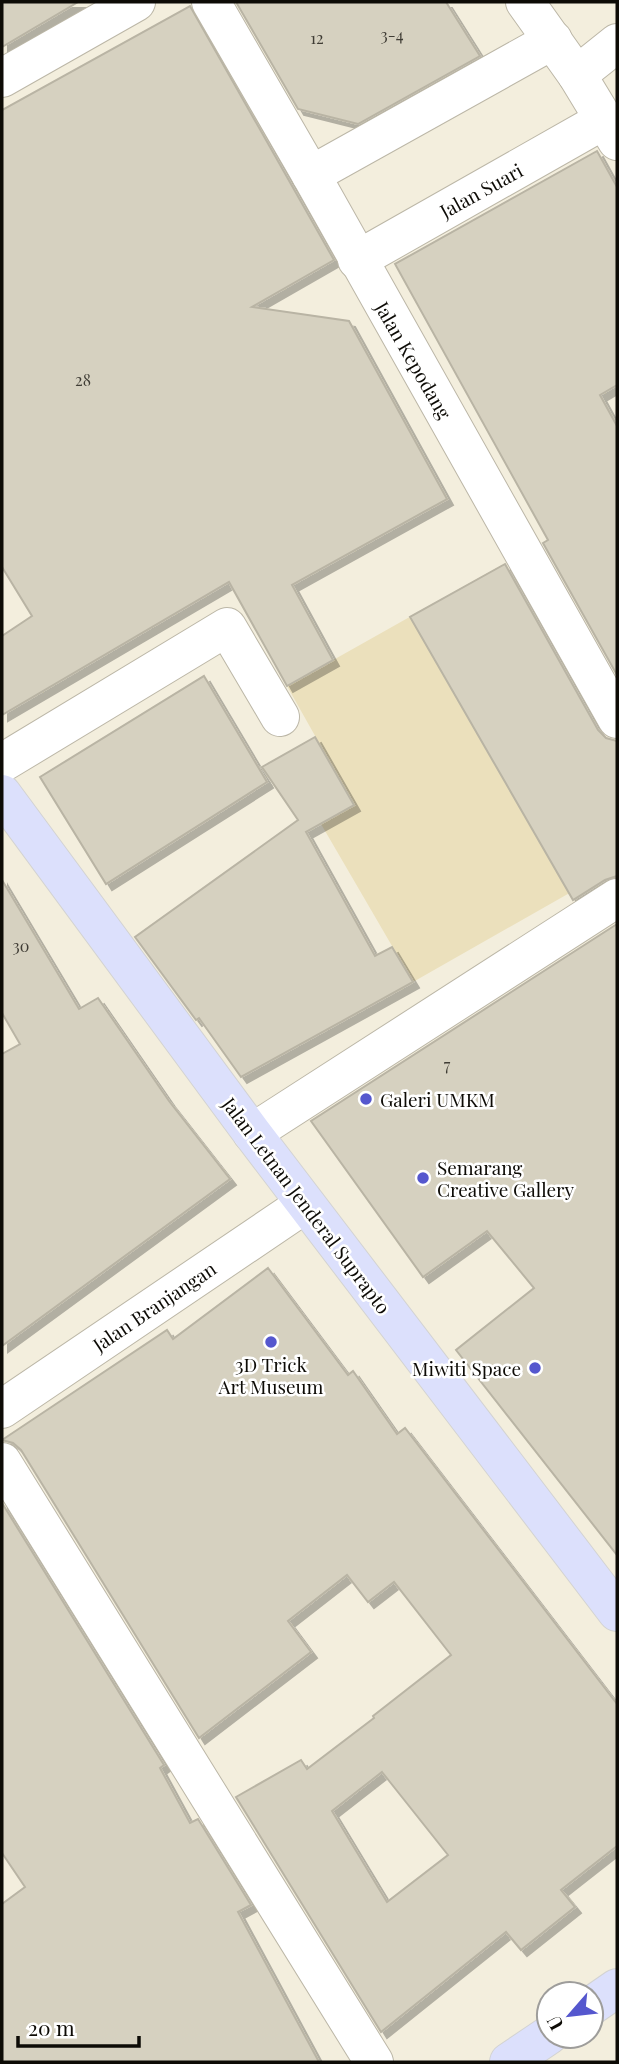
<svg xmlns="http://www.w3.org/2000/svg" width="619" height="2064" font-family="'Playfair Display',serif">
	<style>
		.green { fill: #ebe0bc }
		.building { fill: #d6d1c0; stroke: #b9b4a4; stroke-width: 2; fill-rule: evenodd; filter: url(#shadow) }
		.lines { fill: none; stroke-linecap: round; stroke-linejoin: round }
		.minor-casing { stroke: #bcb7a7; stroke-width: 40 }
		.major-casing { stroke: #d3d3d2; stroke-width: 40 }
		.minor { stroke: #fff; stroke-width: 38 }
		.major { stroke: #dce0fc; stroke-width: 38 }
		.poi-dot { fill: #5557ce; stroke: #fff; stroke-width: 2.5 }
		.labels { text-anchor: middle; dominant-baseline: central; stroke-width: 5; stroke-linejoin: round; paint-order: stroke }
		.number-label { font-size: 16px; fill: #3f3c34 }
		.street-label { font-size: 19px; fill: #0d0b06; stroke: #fff }
		.poi-label { font-size: 19px; fill: #0d0b06; stroke: #fff; text-anchor: start }
	</style>
	<defs>
		<filter id="shadow"><feDropShadow dx="6" dy="6" stdDeviation="0" flood-color="#0004"/></filter>
	</defs>
	<rect width="100%" height="100%" fill="#f3eedd"/>
	<path class="green" d="M502,565L617,767V866L413,982L321,824L354,805L287,686Z"/>
	<g class="building">
		<path d="M2,2H78L2,47Z"/>
		<path d="M236,2H446L480,56L358,124L298,109Z"/>
		<path d="M190,6L334,260L252,307L349,321L447,499L292,585L333,660L287,686L229,582L2,715V636L32,616L2,567V110Z"/>
		<path d="M597,151L617,187V385L600,395L617,426V675L543,543L548,540L395,264Z"/>
		<path d="M505,564L598,730L606,738L617,741V876L605,880L573,900L410,617Z"/>
		<path d="M204,676L267,782L106,884L40,777Z"/>
		<path d="M315,737L354,805L306,832L375,956L392,947L413,982L241,1077L199,1018L196,1020L135,937L298,820L262,767Z"/>
		<path d="M2,880L79,1009L98,998L169,1101L230,1179L2,1346V1054L20,1044L2,1013Z"/>
		<path d="M617,924V1555L456,1350L534,1288L487,1231L423,1277L311,1121Z"/>
		<path d="M268,1268L348,1375L353,1371L397,1434L405,1428L617,1704V1846L561,1890L575,1907L521,1950L506,1932L381,2032L236,1797L301,1760L307,1769L374,1718L373,1716L451,1655L394,1582L368,1602L347,1575L288,1621L311,1652L199,1738L21,1450L13,1443L2,1440L167,1330L173,1339ZM382,1772L448,1855L387,1902L332,1811Z"/>
		<path d="M2,1503L164,1765L160,1768L190,1823L198,1819L251,1905L238,1912L319,2062H2V1904L25,1887L2,1853Z"/>
	</g>
	<g class="lines">
		<defs>
			<g id="minor">
				<path d="M211,2L311,175L617,719"/>
				<path d="M525,2L577,75L617,141"/>
				<path d="M577,75L617,43"/>
				<path d="M2,78L136,2"/>
				<path d="M311,175L553,40"/>
				<path d="M357,260L604,120"/>
				<path d="M2,763L227,627L280,717"/>
				<path d="M252,1133L617,898"/>
				<path d="M2,1409L305,1204"/>
				<path d="M2,1462L374,2062"/>
			</g>
			<g id="major">
				<path d="M2,794L252,1133L617,1612"/>
				<path d="M591,2006L617,1988"/>
				<path d="M509,2062L549,2035"/>
			</g>
		</defs>
		<use href="#minor" class="minor-casing"/>
		<use href="#major" class="major-casing"/>
		<use href="#minor" class="minor"/>
		<use href="#major" class="major"/>
	</g>
	<g class="poi-dot">
		<circle cx="366" cy="1099" r="7"/>
		<circle cx="423" cy="1178" r="7"/>
		<circle cx="271" cy="1342" r="7"/>
		<circle cx="535" cy="1368" r="7"/>
	</g>
	<g class="labels">
		<g class="number-label">
			<text x="392" y="34">3-4</text>
			<text x="317" y="37">12</text>
			<text x="83" y="379">28</text>
			<text x="21" y="945">30</text>
			<text x="447" y="1064">7</text>
		</g>
		<g class="street-label">
			<text transform="translate(481 190) rotate(-29)">Jalan Suari</text>
			<text transform="translate(414 360) rotate(60)">Jalan Kepodang</text>
			<text transform="translate(307 1205) rotate(53)">Jalan Letnan Jenderal Suprapto</text>
			<text transform="translate(154 1306) rotate(-34)">Jalan Branjangan</text>
		</g>
		<g class="poi-label">
			<text x="380" y="1099">Galeri UMKM</text>
			<text x="437" y="1167">Semarang<tspan x="437" dy="22">Creative Gallery</tspan></text>
			<text x="271" y="1364" text-anchor="middle">3D Trick<tspan x="271" dy="22">Art Museum</tspan></text>
			<text x="521" y="1368" text-anchor="end">Miwiti Space</text>
		</g>
	</g>
	<rect width="619" height="2064" fill="none" stroke="#0d0b06" stroke-width="7"/>
	<g transform="translate(570 2015) rotate(242)"><circle r="33" fill="#ffffff" stroke="#9e9d9b" stroke-width="2"/>
	<path d="M0-5L12 26L0 18L-12 26Z" fill="#5557ce"/>
	<text y="-10" font-size="19" font-weight="bold" text-anchor="middle" fill="#0d0b06">U</text>
	</g>
	<path d="M18 2036v10h121v-10" fill="none" stroke="#0d0b06" stroke-width="3.5"/>
	<text x="28" y="2036" font-size="21" fill="#0d0b06" stroke="#ffffff" stroke-width="5" paint-order="stroke">20 m</text>
</svg>
